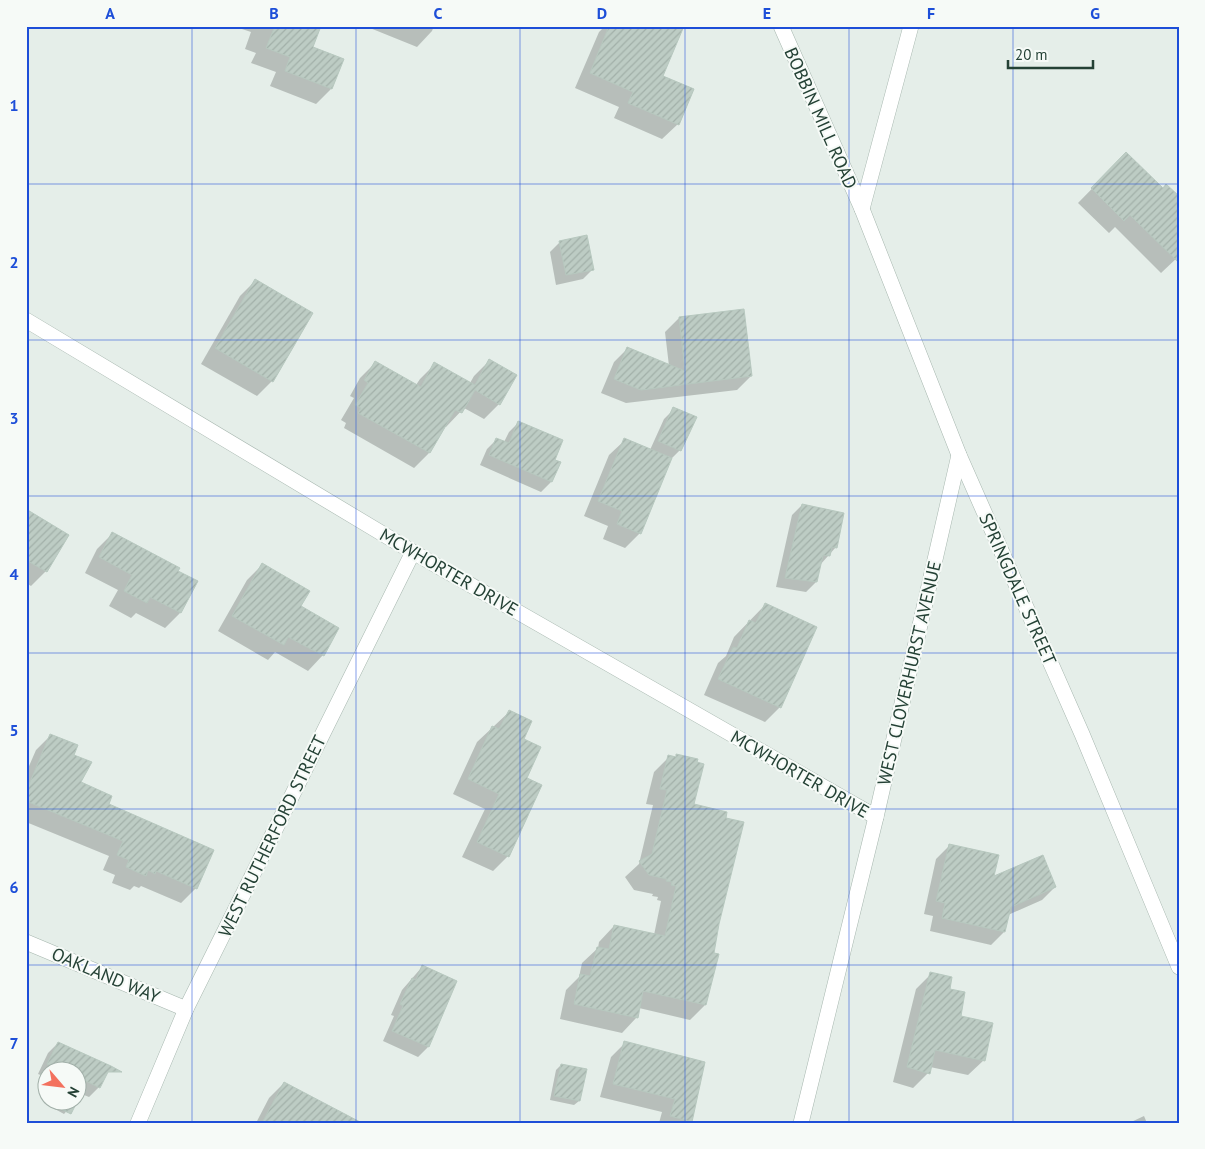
<svg xmlns="http://www.w3.org/2000/svg" width="1205" height="1149" font-family="'PT Sans',sans-serif">
	<style>
		.shadow { fill: #0003 }
		.building { fill: url(#building-hatch); stroke: #b7c8bf }
		.lines { fill: none; stroke-linecap: round; stroke-linejoin: round }
		.street-casing { stroke: #a7b7af; stroke-width: 16 }
		.street { stroke: #fff; stroke-width: 15 }
		.grid { fill: none; stroke: #1d4ed8; stroke-width: 1; stroke-opacity: 0.55 }
		.labels { text-anchor: middle; dominant-baseline: central; stroke-width: 4; stroke-linejoin: round; paint-order: stroke }
		.street-label { font-size: 18px; fill: #244135; stroke: #f6faf7 }
		.neatline { fill: none; stroke: #1d4ed8; stroke-width: 2 }
		.grid-label { font-size: 16px; text-anchor: middle; font-weight: bold; fill: #1d4ed8 }
	</style>
	<defs>
		<pattern id="building-hatch" width="6" height="6" patternUnits="userSpaceOnUse" patternTransform="scale(1.25)"><rect width="6" height="6" fill="#bdccc4"/><path d="M-1 1l2-2M0 6l6-6M5 7l2-2" fill="none" stroke="#a2b0a9"/></pattern>
	</defs>
	<rect width="100%" height="100%" fill="#e5eee9"/>
	<g class="shadow">
		<path d="M242,26H320L311,48L331,89L316,104L270,86L276,72L251,63L256,53L245,49L251,32L242,29Z"/>
		<path d="M365,26H434L432,31L417,47Z"/>
		<path d="M605,26H682L661,76L678,124L662,139L614,118L619,107L575,88L599,32Z"/>
		<path d="M1126,154L1179,256L1161,273L1115,227L1109,233L1078,203Z"/>
		<path d="M560,242L593,269L583,279L556,285L550,252Z"/>
		<path d="M255,281L272,381L257,396L201,364L240,296Z"/>
		<path d="M679,318L751,376L737,390L626,403L601,393L614,362L628,348L669,366L665,332Z"/>
		<path d="M489,361L499,404L484,419L464,408L446,427H444L429,453L414,468L344,428L346,423L341,420L354,398L350,396L360,378L375,363L416,385L420,379L435,364L470,383L474,376Z"/>
		<path d="M674,409L680,450L670,460L640,533L625,548L603,539L608,526L584,516L609,455L625,440L650,450L664,419Z"/>
		<path d="M519,422L553,461L551,482L541,492L480,465L487,449L497,439L504,442L509,432Z"/>
		<path d="M802,505L836,547L820,565L816,582L806,592L776,587L792,515Z"/>
		<path d="M26,512L46,571L31,586L26,583Z"/>
		<path d="M112,534L196,582L180,613L165,628L136,613L131,618L109,606L118,590L85,573L97,549Z"/>
		<path d="M262,565L300,607L337,629L323,655L308,671L275,652L268,660L218,631L247,580Z"/>
		<path d="M765,605L780,707L765,722L704,695L718,663L726,656L734,637Z"/>
		<path d="M509,712L523,739L525,779L508,856L493,871L462,857L485,809L453,794L477,742Z"/>
		<path d="M51,735L72,756L79,783L107,804L196,888L181,903L141,886L139,888L134,886L130,890L112,883L115,875L103,870L109,856L26,822V773L36,750Z"/>
		<path d="M677,756L693,805L718,923L705,1005L690,1020L639,1008L637,1017L622,1033L560,1019L566,990L579,977L582,963L598,948L599,942L614,926L654,935L661,901L657,900L658,897L652,896L653,894L634,890L625,877L639,864L653,805L646,804L654,772L669,757L675,758Z"/>
		<path d="M950,845L992,878L1055,887L1042,900L1008,915L1004,932L991,945L930,931L933,916L924,914L936,859Z"/>
		<path d="M422,967L455,982L428,1047L418,1057L383,1041L394,1016L391,1015L402,990Z"/>
		<path d="M931,974L948,990L960,1017L984,1060L968,1075L930,1067L928,1073L913,1088L893,1082L916,989Z"/>
		<path d="M58,1043L99,1087L89,1097L79,1093L78,1097V1072H48V1078L38,1074L48,1053Z"/>
		<path d="M625,1043L704,1063L690,1123H659L662,1112L600,1097L611,1057Z"/>
		<path d="M561,1065L579,1101L574,1105L550,1100L556,1070Z"/>
		<path d="M284,1083L328,1123H256L269,1098Z"/>
		<path d="M48,1094V1102H75L64,1114L44,1103Z"/>
		<path d="M1144,1116L1147,1123H1129Z"/>
	</g>
	<g class="building">
		<path d="M275,26H321L313,47L344,59L332,89L285,71L290,57L266,48Z"/>
		<path d="M609,26H684L663,76L694,89L679,125L628,103L633,92L590,73Z"/>
		<path d="M1126,152L1163,188L1166,184L1179,196V263L1130,215L1124,221L1091,188Z"/>
		<path d="M587,235L594,270L566,275L559,241Z"/>
		<path d="M255,279L313,313L273,382L215,348Z"/>
		<path d="M744,309L752,376L641,390L614,379L627,347L685,371L679,317Z"/>
		<path d="M489,359L517,375L500,405L475,390L462,413L455,410L430,453L358,413L361,408L355,405L368,383L364,380L375,361L421,387L434,362L475,385Z"/>
		<path d="M673,407L697,417L681,451L658,441Z"/>
		<path d="M518,421L563,440L555,460L561,462L552,482L489,455L496,438L509,443Z"/>
		<path d="M624,438L672,458L641,534L617,524L622,511L598,501Z"/>
		<path d="M802,504L844,513L837,548L832,547L830,556L823,555L817,582L785,578Z"/>
		<path d="M26,509L69,535L47,572L26,560Z"/>
		<path d="M112,532L180,568L178,571L198,581L181,613L150,597L147,603L124,591L132,575L99,557Z"/>
		<path d="M262,563L310,591L301,606L339,628L324,656L288,637L284,645L232,616Z"/>
		<path d="M765,603L817,627L781,708L718,679L733,647L737,648L749,620L756,623Z"/>
		<path d="M509,710L532,721L524,739L541,747L527,778L542,785L509,857L477,842L499,794L468,779L492,726L499,729Z"/>
		<path d="M50,734L78,745L74,755L92,762L81,782L112,796L109,804L214,850L197,889L156,871L155,874L148,870L146,876L126,867L129,860L117,855L123,841L26,801V792Z"/>
		<path d="M676,754L698,759L697,762L704,764L694,804L727,812L726,818L744,822L719,924L714,953L719,954L706,1005L643,991L638,1018L574,1004L580,974L590,976L597,947L609,949L614,925L665,936L676,886L671,885L672,882L666,881L667,879L649,875L639,861L652,854L667,790L660,789L668,755L676,757Z"/>
		<path d="M949,844L999,855L994,876L1043,855L1056,887L1011,907L1005,932L942,918L945,903L936,901Z"/>
		<path d="M422,965L457,981L429,1047L392,1031L403,1006L400,1004L412,978L416,980Z"/>
		<path d="M930,972L952,977L950,989L965,992L961,1016L993,1023L985,1061L935,1050L930,1074L907,1067Z"/>
		<path d="M624,1041L705,1062L692,1122L670,1116L675,1099L613,1084Z"/>
		<path d="M58,1042L111,1066L122,1072H108L100,1088L86,1081L78,1100V1072H62L47,1064Z"/>
		<path d="M561,1064L587,1069L580,1101L554,1096Z"/>
		<path d="M284,1082L362,1123H262Z"/>
		<path d="M49,1102H77L71,1114L48,1103Z"/>
	</g>
	<g class="lines">
		<defs>
			<g id="street">
				<path d="M781,26L862,209L959,455L1082,734L1179,967"/>
				<path d="M862,209L911,26"/>
				<path d="M26,320L413,552L876,817"/>
				<path d="M26,942L186,1009"/>
				<path d="M138,1123L186,1009L413,552"/>
				<path d="M801,1123L876,817L959,455"/>
			</g>
		</defs>
		<use href="#street" class="street-casing"/>
		<use href="#street" class="street"/>
	</g>
	<path class="grid" d="M192,26V1123M356,26V1123M520,26V1123M685,26V1123M849,26V1123M1013,26V1123M26,184H1179M26,340H1179M26,496H1179M26,653H1179M26,809H1179M26,965H1179"/>
	<g class="labels">
		<g class="street-label">
			<text transform="translate(821 118) rotate(66)">BOBBIN MILL ROAD</text>
			<text transform="translate(449 572) rotate(30)">MCWHORTER DRIVE</text>
			<text transform="translate(1018 589) rotate(66)">SPRINGDALE STREET</text>
			<text transform="translate(909 673) rotate(-77)">WEST CLOVERHURST AVENUE</text>
			<text transform="translate(800 774) rotate(30)">MCWHORTER DRIVE</text>
			<text transform="translate(272 836) rotate(-64)">WEST RUTHERFORD STREET</text>
			<text transform="translate(106 975) rotate(23)">OAKLAND WAY</text>
		</g>
	</g>
	<rect width="1205" height="1149" fill="none" stroke="#f6faf7" stroke-width="55"/>
	<g transform="translate(62 1086) rotate(118)"><circle r="24" fill="#f6faf7" stroke="#a2b0a9"/>
	<path d="M0-4L9 19L0 12L-9 19Z" fill="#f3715e"/>
	<text y="-8" font-size="14" font-weight="bold" text-anchor="middle" fill="#244135">N</text>
	</g>
	<path d="M1008 60v8h85v-8" fill="none" stroke="#244135" stroke-width="2.5"/>
	<text x="1015" y="60" font-size="15" fill="#244135" stroke="#f6faf7" stroke-width="4" paint-order="stroke">20 m</text>
	<rect x="28" y="28" width="1150" height="1094" class="neatline"/>
	<g class="grid-label">
		<text x="110" y="19">A</text>
		<text x="274" y="19">B</text>
		<text x="438" y="19">C</text>
		<text x="602" y="19">D</text>
		<text x="767" y="19">E</text>
		<text x="931" y="19">F</text>
		<text x="1095" y="19">G</text>
		<text x="14" y="111">1</text>
		<text x="14" y="268">2</text>
		<text x="14" y="424">3</text>
		<text x="14" y="580">4</text>
		<text x="14" y="736">5</text>
		<text x="14" y="893">6</text>
		<text x="14" y="1049">7</text>
	</g>
</svg>
